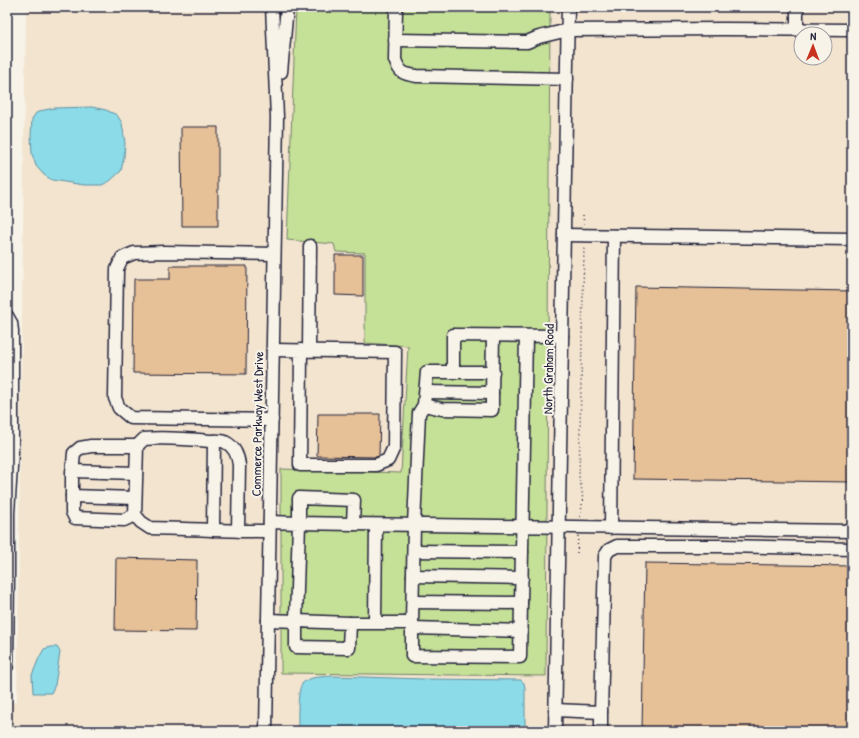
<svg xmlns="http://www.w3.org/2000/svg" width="859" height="738" font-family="'Patrick Hand',sans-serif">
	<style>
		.built { fill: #f2e4cf; fill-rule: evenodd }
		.green { fill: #c5e097; stroke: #748169 }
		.water { fill: #8cdbe8; stroke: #6291a3 }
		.building { fill: #e6c096; stroke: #22223b }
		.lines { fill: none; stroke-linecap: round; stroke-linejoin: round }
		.minor-casing { stroke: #22223b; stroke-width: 15 }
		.path { stroke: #22223b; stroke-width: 1.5; stroke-dasharray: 1 3; stroke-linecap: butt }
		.minor { stroke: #f7f3e8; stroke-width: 12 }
		.labels { text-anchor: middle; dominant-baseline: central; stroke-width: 4; stroke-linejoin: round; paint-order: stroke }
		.street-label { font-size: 13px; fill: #22223b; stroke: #f7f3e8 }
	</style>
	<rect width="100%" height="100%" fill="#f7f3e8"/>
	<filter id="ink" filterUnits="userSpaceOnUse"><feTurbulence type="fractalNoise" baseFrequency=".025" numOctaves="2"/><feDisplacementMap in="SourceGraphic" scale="8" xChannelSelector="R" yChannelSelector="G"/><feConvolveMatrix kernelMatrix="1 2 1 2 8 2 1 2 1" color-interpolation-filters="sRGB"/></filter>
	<g filter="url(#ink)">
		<path class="built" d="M26,7H852V731H7V702H17ZM801,34H825V58H801Z"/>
		<path class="green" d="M296,7H550L546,676L281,673V469L401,473L408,346L365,343V253L336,252L334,244L287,240Z"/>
		<g class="water">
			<path d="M92,107L106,110L117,115L122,123L125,143L124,157L121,171L110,181L102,185H84L52,180L44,175L36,166L32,154L31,135L32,119L36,113L44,110L55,108Z"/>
			<path d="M51,647H57L60,652L55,685L51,693H33L32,675L39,658L44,649Z"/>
			<path d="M332,676L423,679L521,680L524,683L525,688V731H298C298,722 297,690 302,684C307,676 324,677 332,676Z"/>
		</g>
		<g class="building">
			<path d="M181,127H218V226H182Z"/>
			<path d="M335,255H363V296L335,295Z"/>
			<path d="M170,266H247L246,374L133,373L134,279H170Z"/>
			<path d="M636,287L852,291V482L633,479Z"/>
			<path d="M318,414H380L379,456L376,457L317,456Z"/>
			<path d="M116,558L197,560L196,631L115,630Z"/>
			<path d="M645,563L852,566L850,731H642Z"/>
		</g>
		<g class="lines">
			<defs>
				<g id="minor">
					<path d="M396,7L395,60C400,73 403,74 417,76L567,79"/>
					<path d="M797,29V7"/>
					<path d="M395,40L527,42L539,37L568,30L723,29L852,30"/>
					<path d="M281,72L287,7"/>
					<path d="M564,235L852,239"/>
					<path d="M7,316L11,323L12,331V452L8,513V573L7,666"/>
					<path d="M273,350L395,352L394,447L388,460L376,465H300L301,350"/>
					<path d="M309,350L310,246"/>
					<path d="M453,372H493"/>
					<path d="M426,392L492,393L493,336"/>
					<path d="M424,405L442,409L492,410V393"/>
					<path d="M272,420L131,418L119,408L115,398L117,269L122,258L134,253L164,252L274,254"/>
					<path d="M72,471L136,473"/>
					<path d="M72,496L135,498"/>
					<path d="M299,498L354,500L353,524L299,523Z"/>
					<path d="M135,515L124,520L75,518L72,512V475L74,453L80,448L91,446H137"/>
					<path d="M353,524L852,531"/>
					<path d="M611,528L614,236"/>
					<path d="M213,530L214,441"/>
					<path d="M238,531L239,465C238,456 234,446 225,442C221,440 214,441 210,441C188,439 166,437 144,439L137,446L135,515L141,522L150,528C190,529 230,531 269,531"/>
					<path d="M414,551L522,552"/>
					<path d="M413,576L522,578"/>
					<path d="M413,602L521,603"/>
					<path d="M268,620L296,621L299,523L270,522"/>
					<path d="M296,621L350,623L349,648L296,647Z"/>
					<path d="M375,622L376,525"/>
					<path d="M350,623H412L414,525L419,413L424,405L427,372H453V335L562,336"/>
					<path d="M412,623V656L520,657L526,336"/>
					<path d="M412,628L521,631"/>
					<path d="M555,710L601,712L605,556L609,550L617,546H723L852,549"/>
					<path d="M266,731L277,117L272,7"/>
					<path d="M555,731L568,7"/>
					<path d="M601,731V712"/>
				</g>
			</defs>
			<use href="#minor" class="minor-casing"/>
			<g class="path">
				<path d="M583,215L584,226"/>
				<path d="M580,517C583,501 584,495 579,479L584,246"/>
				<path d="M577,553L578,536"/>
			</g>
			<use href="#minor" class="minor"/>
		</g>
	</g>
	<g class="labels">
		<g class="street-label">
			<text transform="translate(548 369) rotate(-89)">North Graham Road</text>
			<text transform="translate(257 424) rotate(-89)">Commerce Parkway West Drive</text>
		</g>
	</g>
	<rect width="859" height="738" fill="none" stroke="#f7f3e8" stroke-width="24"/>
	<rect x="12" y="12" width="835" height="714" fill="none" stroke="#22223b" stroke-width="1.5" filter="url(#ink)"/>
	<g transform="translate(813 46) rotate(1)"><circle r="19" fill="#f7f3e8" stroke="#a29fa3"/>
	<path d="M0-3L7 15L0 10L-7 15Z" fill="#c8321e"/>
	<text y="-6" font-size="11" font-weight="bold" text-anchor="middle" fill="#22223b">N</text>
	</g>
</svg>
